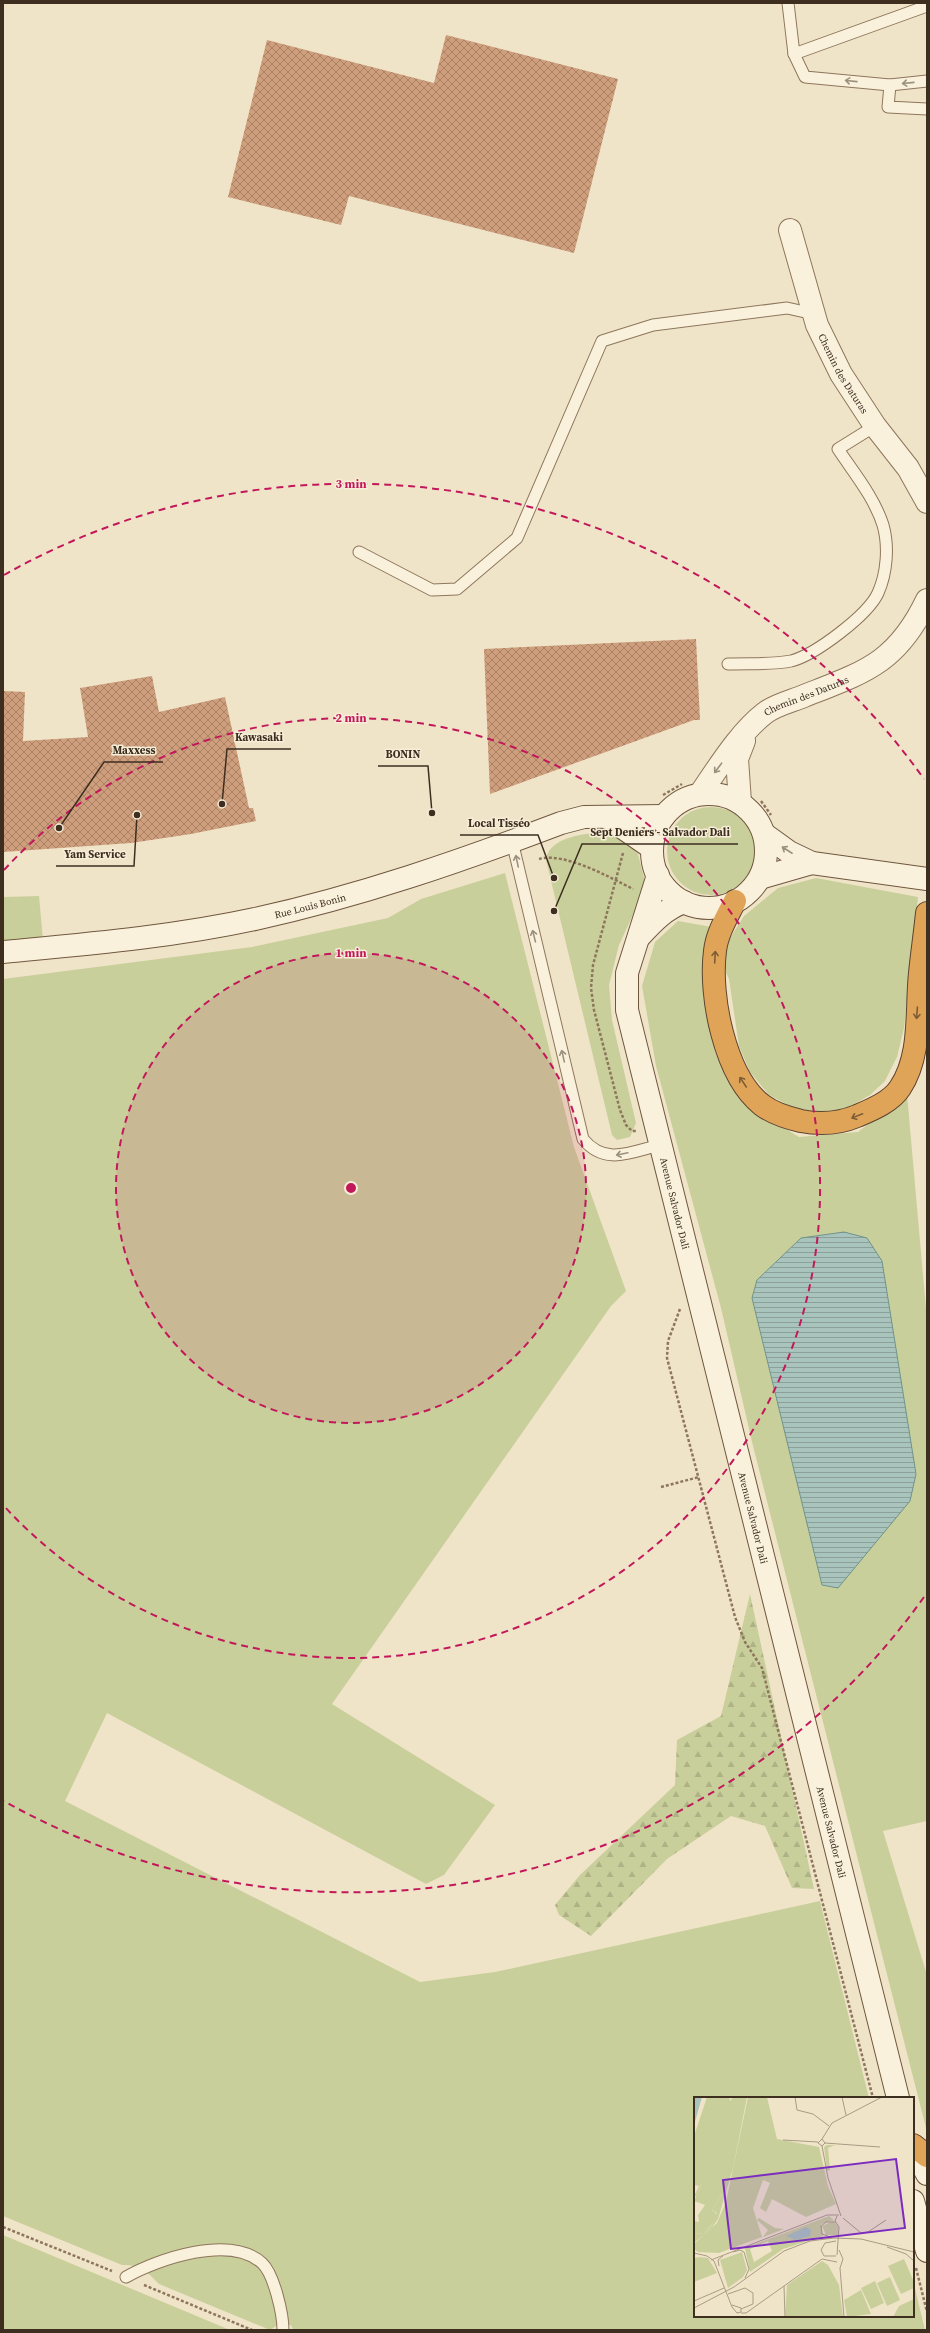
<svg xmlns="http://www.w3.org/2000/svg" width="930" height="2333" font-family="'Source Serif 4',serif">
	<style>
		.green { fill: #c9cf9b }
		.forest { fill: url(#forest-firs) }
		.water { fill: url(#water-rules); stroke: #6f938a }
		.building { fill: url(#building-cross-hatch) }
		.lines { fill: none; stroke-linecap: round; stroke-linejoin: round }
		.lane-casing { stroke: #8d765c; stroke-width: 13 }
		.street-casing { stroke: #8d765c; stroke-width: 24 }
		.secondary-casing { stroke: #6f573f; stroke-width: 24 }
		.highway-casing { stroke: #5b4430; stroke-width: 24 }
		.path { stroke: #8d765c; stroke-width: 2.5; stroke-dasharray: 3 2; stroke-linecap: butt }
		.lane { stroke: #faf1dc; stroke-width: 11 }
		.street { stroke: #faf1dc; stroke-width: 22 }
		.secondary { stroke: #faf1dc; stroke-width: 22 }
		.highway { stroke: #e0a458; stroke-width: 22 }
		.oneway { stroke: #9c907e }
		.oneway2 { stroke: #7e5d36 }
		.ring { fill: none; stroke: #c2185b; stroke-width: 2; stroke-dasharray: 7 5 }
		.labels { text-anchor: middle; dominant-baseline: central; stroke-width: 3; stroke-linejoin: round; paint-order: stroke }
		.street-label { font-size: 10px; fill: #3d2e20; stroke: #f7eed8 }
		.inset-road { fill: none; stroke: #a89b85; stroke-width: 1 }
		.view { fill: #7b2cbf; fill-opacity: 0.15; stroke: #7b2cbf; stroke-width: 2 }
		.inset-edge { fill: none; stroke: #3d2e20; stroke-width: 2 }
		.centre { fill: #c2185b; stroke: #f7eed8; stroke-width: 2 }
		.ring-label { font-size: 12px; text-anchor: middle; font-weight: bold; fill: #c2185b; stroke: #f7eed8; stroke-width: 3; stroke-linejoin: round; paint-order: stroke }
		.leader { fill: none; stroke: #3d2e20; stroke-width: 1.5 }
		.callout-dot { fill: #3d2e20; stroke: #f7eed8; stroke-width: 1.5 }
		.callout-label { font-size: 11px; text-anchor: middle; font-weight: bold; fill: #3d2e20; stroke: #f7eed8; stroke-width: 3; stroke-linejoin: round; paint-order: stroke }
	</style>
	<defs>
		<pattern id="forest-firs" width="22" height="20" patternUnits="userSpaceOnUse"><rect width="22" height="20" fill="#c9cf9b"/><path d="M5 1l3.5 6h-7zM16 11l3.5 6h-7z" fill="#aeb285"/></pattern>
		<pattern id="water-rules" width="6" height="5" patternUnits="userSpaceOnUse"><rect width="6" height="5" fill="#a9c4bc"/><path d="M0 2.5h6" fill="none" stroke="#8ba098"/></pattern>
		<pattern id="building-cross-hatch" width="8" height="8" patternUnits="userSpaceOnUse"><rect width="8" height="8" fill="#cf9f7d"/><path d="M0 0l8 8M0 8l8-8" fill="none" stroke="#a98266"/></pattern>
	</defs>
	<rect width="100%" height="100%" fill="#f0e4c8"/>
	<g class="green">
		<circle cx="711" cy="851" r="44"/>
		<path d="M593,833L616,836L630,845L638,854L645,882L643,893L619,945L609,985L612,1020L636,1123L630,1137L617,1140L612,1135L546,860C548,840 576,835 593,833Z"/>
		<path d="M505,873L574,1147L626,1291L611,1306L332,1704L495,1805L444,1875L426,1884L107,1713L65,1801L420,1982L495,1972L820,1901L869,2098H695V2316H913V2280L925,2330H293L291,2325L276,2326L270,2330L159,2284C145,2270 142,2265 122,2265L3,2216V979L252,947L388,918L421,899Z"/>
		<path d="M816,878L918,897L904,1028L897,1057L885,1081L870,1095L844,1110L818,1113L792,1107L769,1095L750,1072L739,1046L729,979L722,964L728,941L744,916L778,888Z"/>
		<path d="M39,896L43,940L3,943V897Z"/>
		<path d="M678,921L712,927L705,982L715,1052L742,1102L799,1137L858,1132L907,1094L927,1320V1821L883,1831L927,1975V2132L753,1446L721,1308L656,1066L642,986L655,942Z"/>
		<path d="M3,2235L230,2330H3Z"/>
	</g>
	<path class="forest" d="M750,1594L814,1889L792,1888L765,1826L731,1816L667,1859L591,1936L559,1915L555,1905L580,1875L675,1785L677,1740L721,1716Z"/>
	<path class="water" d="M844,1232L867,1238L882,1261L916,1474L910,1501L838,1588L822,1585L752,1298L757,1280L801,1238Z"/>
	<g class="building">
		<path d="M446,35L618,79L574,253L349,196L341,225L228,197L267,40L434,83Z"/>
		<path d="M696,639L700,720H694L490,794L484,649Z"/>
		<path d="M152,676L159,712L225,697L249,808H253L256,821L191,834L131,843L3,852V691L25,692L23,741L88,737L80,688Z"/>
	</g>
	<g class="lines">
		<defs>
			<g id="lane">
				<path d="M788,3L794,54L805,77L890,85L927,81"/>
				<path d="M794,54L927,6"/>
				<path d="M890,85L888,107L927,109"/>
				<path d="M359,552L432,590L457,589L517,538L602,341L653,325L787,308L814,314"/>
				<path d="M728,664C748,663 772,665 791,661C815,655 868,615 878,593C887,573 889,546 883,525C874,497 854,473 838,449L875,426"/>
				<path d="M512,841L583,1139C605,1166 631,1152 660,1145"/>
				<path d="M126,2277C158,2259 230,2234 262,2263C274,2274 283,2314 283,2330"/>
			</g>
			<g id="street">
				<path id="s1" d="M790,230L817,325L841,374L875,426L908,468L927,502"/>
				<path id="s2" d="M700,794C718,768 740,732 765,713C775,705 792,701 804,696C865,672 897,663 927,600"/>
				<path d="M740,802L737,759L744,741"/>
			</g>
			<g id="secondary">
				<circle cx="709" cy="851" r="57"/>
				<path d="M607,817L652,848"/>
				<path d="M764,834L789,852L812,863L927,879"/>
				<path id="s3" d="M658,875L627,973V1010L898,2098"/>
				<path d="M760,878L812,863"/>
				<path d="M640,936C653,922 665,909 684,902"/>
				<path id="s4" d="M3,952C87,944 172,937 255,919C360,896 461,861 561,823L584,817L664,816"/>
				<path d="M913,2148L927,2174"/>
				<path d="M913,2201L927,2251"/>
			</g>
			<g id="highway">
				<path d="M735,901C727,917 717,933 715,951C709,996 725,1076 762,1105C774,1114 788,1118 801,1121C821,1125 838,1124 857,1116C871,1110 891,1102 900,1088C922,1055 916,1011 920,973C922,953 925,933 927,913"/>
				<path d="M913,2145L927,2156"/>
			</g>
		</defs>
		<use href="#lane" class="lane-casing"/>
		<use href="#street" class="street-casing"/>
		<use href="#secondary" class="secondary-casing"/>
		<use href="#highway" class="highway-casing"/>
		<g class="path">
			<path d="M663,795L682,784"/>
			<path d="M761,801L771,815"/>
			<path d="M623,853L593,965L591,988L594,1010L620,1110L626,1125L632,1131H636"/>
			<path d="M539,859C565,852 609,877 633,889"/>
			<path d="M680,1309L668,1341L667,1358L735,1617L745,1642L762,1668L873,2098"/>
			<path d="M661,1487L699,1477"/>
			<path d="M3,2227L112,2271"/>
			<path d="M916,2268L927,2312"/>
			<path d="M144,2285L252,2330"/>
		</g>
		<use href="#lane" class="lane"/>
		<use href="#street" class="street"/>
		<use href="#secondary" class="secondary"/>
		<use href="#highway" class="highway"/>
	</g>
	<defs><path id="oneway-shaft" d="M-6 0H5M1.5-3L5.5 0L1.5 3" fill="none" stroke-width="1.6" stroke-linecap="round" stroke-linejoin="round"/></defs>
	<g class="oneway">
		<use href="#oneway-shaft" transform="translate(851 81) rotate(-174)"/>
		<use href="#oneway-shaft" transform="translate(908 83) rotate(174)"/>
		<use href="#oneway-shaft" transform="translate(718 768) rotate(127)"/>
		<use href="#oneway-shaft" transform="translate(787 850) rotate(-147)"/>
		<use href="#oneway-shaft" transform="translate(517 861) rotate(-102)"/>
		<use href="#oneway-shaft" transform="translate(534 936) rotate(-104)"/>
		<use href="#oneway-shaft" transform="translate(563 1056) rotate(-103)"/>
		<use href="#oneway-shaft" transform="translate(622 1154) rotate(168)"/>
	</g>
	<g class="oneway2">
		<use href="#oneway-shaft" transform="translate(715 957) rotate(-87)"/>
		<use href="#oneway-shaft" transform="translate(917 1013) rotate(94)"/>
		<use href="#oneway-shaft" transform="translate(743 1082) rotate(-124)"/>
		<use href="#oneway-shaft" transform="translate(857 1116) rotate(158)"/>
	</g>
	<circle cx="351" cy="1188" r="235" fill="#c2185b" fill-opacity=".12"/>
	<g class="ring">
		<circle cx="351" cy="1188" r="235"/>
		<path d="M4 870A470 470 0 1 1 4 1506"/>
		<path d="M924 1597A704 704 0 0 1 4 1801M4 575A704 704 0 0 1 924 779"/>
	</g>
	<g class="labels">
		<g class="street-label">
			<text stroke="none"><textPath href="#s1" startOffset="154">Chemin des Daturas</textPath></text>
			<text stroke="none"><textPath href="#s2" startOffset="149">Chemin des Daturas</textPath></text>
			<text stroke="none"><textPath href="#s4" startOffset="311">Rue Louis Bonin</textPath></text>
			<text stroke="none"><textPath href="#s3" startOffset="339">Avenue Salvador Dali</textPath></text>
			<text stroke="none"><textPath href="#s3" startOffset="663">Avenue Salvador Dali</textPath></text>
			<text stroke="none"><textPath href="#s3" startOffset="987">Avenue Salvador Dali</textPath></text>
		</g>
	</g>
	<g transform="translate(694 2097)">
		<rect width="220" height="220" fill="#f0e4c8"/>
		<path d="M13,0H34L37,4L38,0H53L39,71L24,122L17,132L0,146V137L10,136L18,128L23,116L18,113L28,97L8,86L2,99H0L5,89L0,88V39ZM54,0H73L83,42L125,50L134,89L142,107L112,120L78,102L72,115L66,111L76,86L69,83L59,111L68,140L25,156L4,155L1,153L0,147L23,126L32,105ZM133,48H141L134,51L136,73L133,74L130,50ZM135,119L140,123L127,127L129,139L89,152L56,175L51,151ZM74,144L78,154L60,165L56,152ZM139,124L144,129V138H132L128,129ZM48,155L53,173L49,180L34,191L26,163ZM6,160L14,161L23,176L0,185V161ZM210,162L220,185V191L207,197L194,169ZM128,164L134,168L145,188L149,220H91L93,188ZM196,180L206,203L193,209L183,186ZM181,184L190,206L177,212L167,191ZM167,193L177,217L153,220L150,203ZM220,202V220H199L205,209Z" fill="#c9cf9b" fill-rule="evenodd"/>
		<path d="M7,80L28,97L18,113L24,118L22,123L10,136L0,137V124L5,125L4,118L11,108L0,104L8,86L6,85ZM65,121L81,131L90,132L69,140L74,133L63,123Z" fill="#c9cf9b"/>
		<path d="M0,0H8L0,28ZM112,130L117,133L116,139L101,143L92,139Z" fill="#a9c4bc"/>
		<path class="inset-road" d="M101,0L103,13L119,17L135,29M148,0L152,18M128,42L138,26L188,0M89,43L124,45M131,46L186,50M128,49L131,46L128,42L124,46L128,49L134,81L147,119M143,119L141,124L145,130L143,158M149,121L167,136L174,135L192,123M134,139L128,137L127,129L132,125H142M193,150L212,157L220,164M145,153L149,162L146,171L150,220M39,155L46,153L50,155L55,172L51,181M0,156L13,159L20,164L38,210L43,216L47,215V211L38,208M142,159H130L127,153L131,146L142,144M17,163L133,118H145M25,169L24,163L29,159M90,189L91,220M34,197L51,191L59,196V207L47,212M0,204L30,191M0,211L40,190L90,154L116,144L140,141L167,142L220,155M47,216H52L128,162L143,165"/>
		<path class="view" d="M202,62L211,131L37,152L29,83Z"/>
		<rect width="220" height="220" class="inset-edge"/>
	</g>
	<circle cx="351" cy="1188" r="6" class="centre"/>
	<g class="ring-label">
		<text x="351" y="488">3 min</text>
		<text x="351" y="722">2 min</text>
		<text x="351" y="957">1 min</text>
	</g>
	<path class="leader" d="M222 804L227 749H291M59 828L104 762H163M432 813L428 766H378M554 878L538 835H460M554 911L582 844H738M137 815L134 866H56"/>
	<g class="callout-dot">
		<circle cx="222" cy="804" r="4"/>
		<circle cx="59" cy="828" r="4"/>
		<circle cx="432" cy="813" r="4"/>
		<circle cx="554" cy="878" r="4"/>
		<circle cx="554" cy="911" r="4"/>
		<circle cx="137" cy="815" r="4"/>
	</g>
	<g class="callout-label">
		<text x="259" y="741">Kawasaki</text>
		<text x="134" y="754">Maxxess</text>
		<text x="403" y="758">BONIN</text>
		<text x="499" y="827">Local Tisséo</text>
		<text x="660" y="836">Sept Deniers - Salvador Dali</text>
		<text x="95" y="858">Yam Service</text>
	</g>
	<rect width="930" height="2333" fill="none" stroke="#3d2e20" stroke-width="8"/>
</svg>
